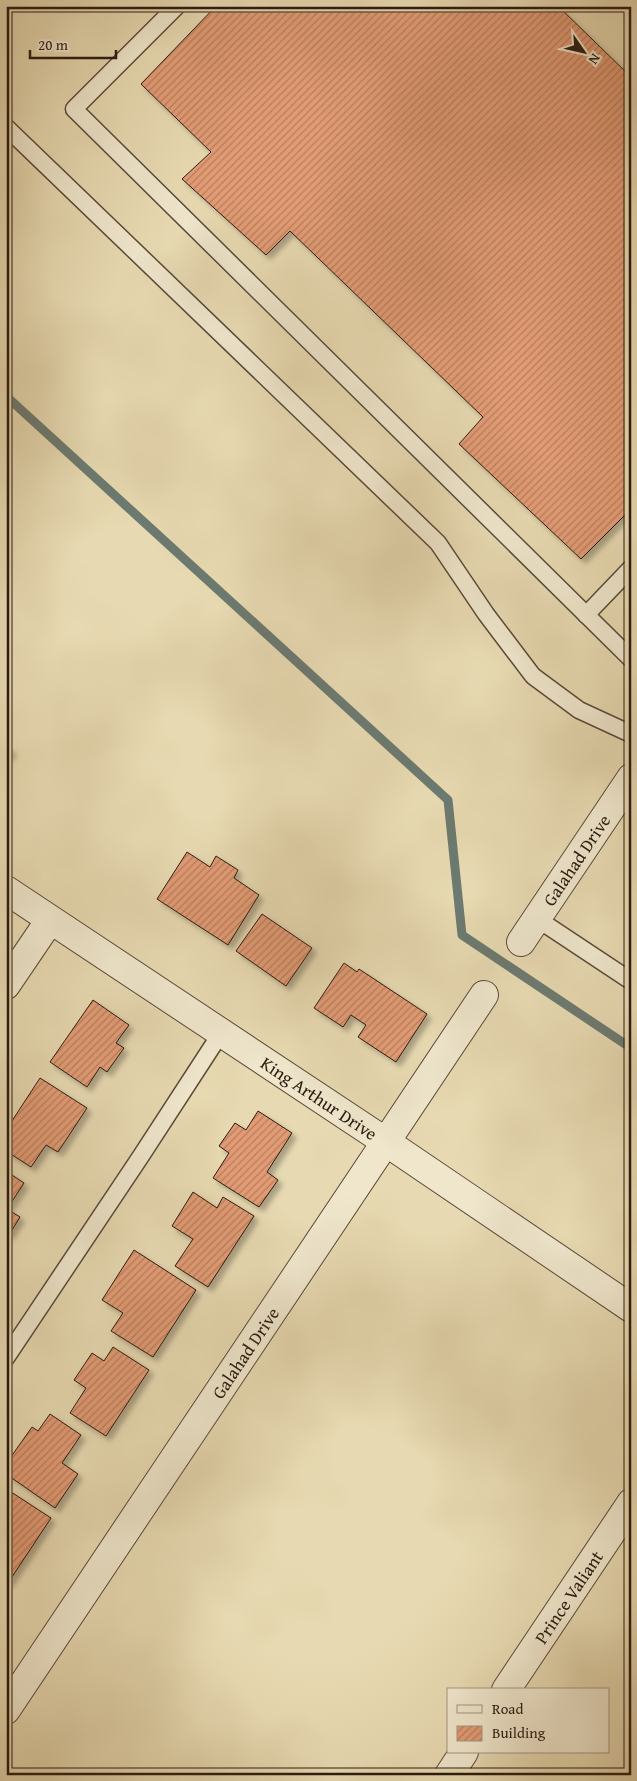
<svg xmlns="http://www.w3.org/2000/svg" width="637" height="1781" font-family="'Gentium Book Plus',serif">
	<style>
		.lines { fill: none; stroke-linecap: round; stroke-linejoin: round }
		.stream { stroke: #6c7a71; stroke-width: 9 }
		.building { fill: url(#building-hatch); stroke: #2b1b10; filter: url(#shadow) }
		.lane-casing { stroke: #5a4a38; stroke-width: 19 }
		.street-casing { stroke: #5a4a38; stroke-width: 30 }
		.lane { stroke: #efe6cc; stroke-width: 16 }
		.street { stroke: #efe6cc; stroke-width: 28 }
		.labels { text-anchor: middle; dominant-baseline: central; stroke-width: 4; stroke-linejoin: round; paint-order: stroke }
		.street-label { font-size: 18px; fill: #2b1b10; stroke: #efe6cc }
	</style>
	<defs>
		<pattern id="building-hatch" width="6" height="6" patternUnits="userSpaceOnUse" patternTransform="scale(1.25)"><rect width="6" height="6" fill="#e29b74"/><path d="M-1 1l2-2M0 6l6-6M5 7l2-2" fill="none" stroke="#b77e5e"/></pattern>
		<filter id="shadow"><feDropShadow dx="4.5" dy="4.5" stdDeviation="2.5" flood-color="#0004"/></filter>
	</defs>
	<rect width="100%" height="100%" fill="#e7d9b1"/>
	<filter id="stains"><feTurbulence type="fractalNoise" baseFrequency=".004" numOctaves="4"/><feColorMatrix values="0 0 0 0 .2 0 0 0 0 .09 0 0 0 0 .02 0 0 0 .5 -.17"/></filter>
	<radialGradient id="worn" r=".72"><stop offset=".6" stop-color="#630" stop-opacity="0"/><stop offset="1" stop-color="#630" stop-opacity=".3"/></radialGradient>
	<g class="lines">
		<path class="stream" d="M6,396L448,800L462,935L631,1048"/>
	</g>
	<g class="building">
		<path d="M216,6H558L631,77V509L581,559L459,444L483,417L290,231L266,255L182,179L211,152L141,84Z"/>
		<path d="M6,746L12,750L6,759Z"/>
		<path d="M187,852L210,867L216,856L238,870L234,878L259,895L228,945L157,899Z"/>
		<path d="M262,914L312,948L286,986L236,951Z"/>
		<path d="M344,963L357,972L359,969L427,1014L396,1062L358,1037L366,1025L351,1015L343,1027L314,1008Z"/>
		<path d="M93,1000L129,1025L116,1043L124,1048L107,1072L100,1067L87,1087L50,1062Z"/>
		<path d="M40,1078L87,1108L58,1152L46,1145L31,1167L6,1151V1130Z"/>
		<path d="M258,1111L292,1133L267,1172L278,1180L259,1207L213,1178L229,1153L219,1146L235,1123L246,1130Z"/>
		<path d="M6,1171L24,1183L7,1209L20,1217L9,1235L6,1234Z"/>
		<path d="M193,1192L217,1208L223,1197L254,1216L208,1287L175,1266L193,1239L172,1226Z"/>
		<path d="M134,1250L196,1290L153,1357L111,1331L123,1313L102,1300Z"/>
		<path d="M113,1347L149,1370L106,1436L70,1413L86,1388L74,1380L92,1353L104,1361Z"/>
		<path d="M50,1414L81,1435L62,1463L78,1474L55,1508L6,1474V1464L32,1427L38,1431Z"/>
		<path d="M8,1490L51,1518L6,1586V1493Z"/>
	</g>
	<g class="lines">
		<defs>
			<g id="lane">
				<path d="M177,6L74,109L631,659"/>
				<path d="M6,127L438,543L486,614L533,676L579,710L631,734"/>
				<path d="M586,615L631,568"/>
				<path d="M536,918L631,981"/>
				<path d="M6,1358L141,1156L221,1033"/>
			</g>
			<g id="street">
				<path id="s1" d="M6,890L386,1142L631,1308"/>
				<path id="s2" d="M521,942L631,778"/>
				<path d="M6,985L50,920"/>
				<path id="s3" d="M506,1690L631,1503"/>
				<path id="s4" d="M6,1710L484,995"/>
				<path d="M449,1775L464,1752"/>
			</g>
		</defs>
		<use href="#lane" class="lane-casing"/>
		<use href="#street" class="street-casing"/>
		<use href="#lane" class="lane"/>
		<use href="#street" class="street"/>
	</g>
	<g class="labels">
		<g class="street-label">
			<text stroke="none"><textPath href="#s2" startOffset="99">Galahad Drive</textPath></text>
			<text stroke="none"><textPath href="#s1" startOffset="376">King Arthur Drive</textPath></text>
			<text stroke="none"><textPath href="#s4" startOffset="430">Galahad Drive</textPath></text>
			<text stroke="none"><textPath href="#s3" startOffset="112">Prince Valiant</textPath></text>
		</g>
	</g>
	<rect width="637" height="1781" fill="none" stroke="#e7d9b1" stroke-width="25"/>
	<rect x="8" y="8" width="622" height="1766" fill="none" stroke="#2b1b10" stroke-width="2.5"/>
	<rect x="12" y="12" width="612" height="1756" fill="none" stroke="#2b1b10"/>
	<rect x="447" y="1688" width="162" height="65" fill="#efe6cc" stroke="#a19581"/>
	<rect x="457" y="1705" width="25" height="8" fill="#efe6cc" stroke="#a19581"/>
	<text x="492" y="1714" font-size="15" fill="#2b1b10">Road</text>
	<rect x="457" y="1726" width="25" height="15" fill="url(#building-hatch)" stroke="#a19581"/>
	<text x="492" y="1738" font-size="15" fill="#2b1b10">Building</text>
	<g transform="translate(584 52) rotate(124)" stroke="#efe6cc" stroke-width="4" paint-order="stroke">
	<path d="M0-4L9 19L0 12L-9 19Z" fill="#2b1b10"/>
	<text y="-8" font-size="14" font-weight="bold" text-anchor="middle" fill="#2b1b10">N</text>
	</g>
	<path d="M30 50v8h86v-8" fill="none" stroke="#2b1b10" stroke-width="2.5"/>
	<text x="38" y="50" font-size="15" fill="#2b1b10" stroke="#efe6cc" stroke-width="4" paint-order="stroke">20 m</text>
	<rect width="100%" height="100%" filter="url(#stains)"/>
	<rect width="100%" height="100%" fill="url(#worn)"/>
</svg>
